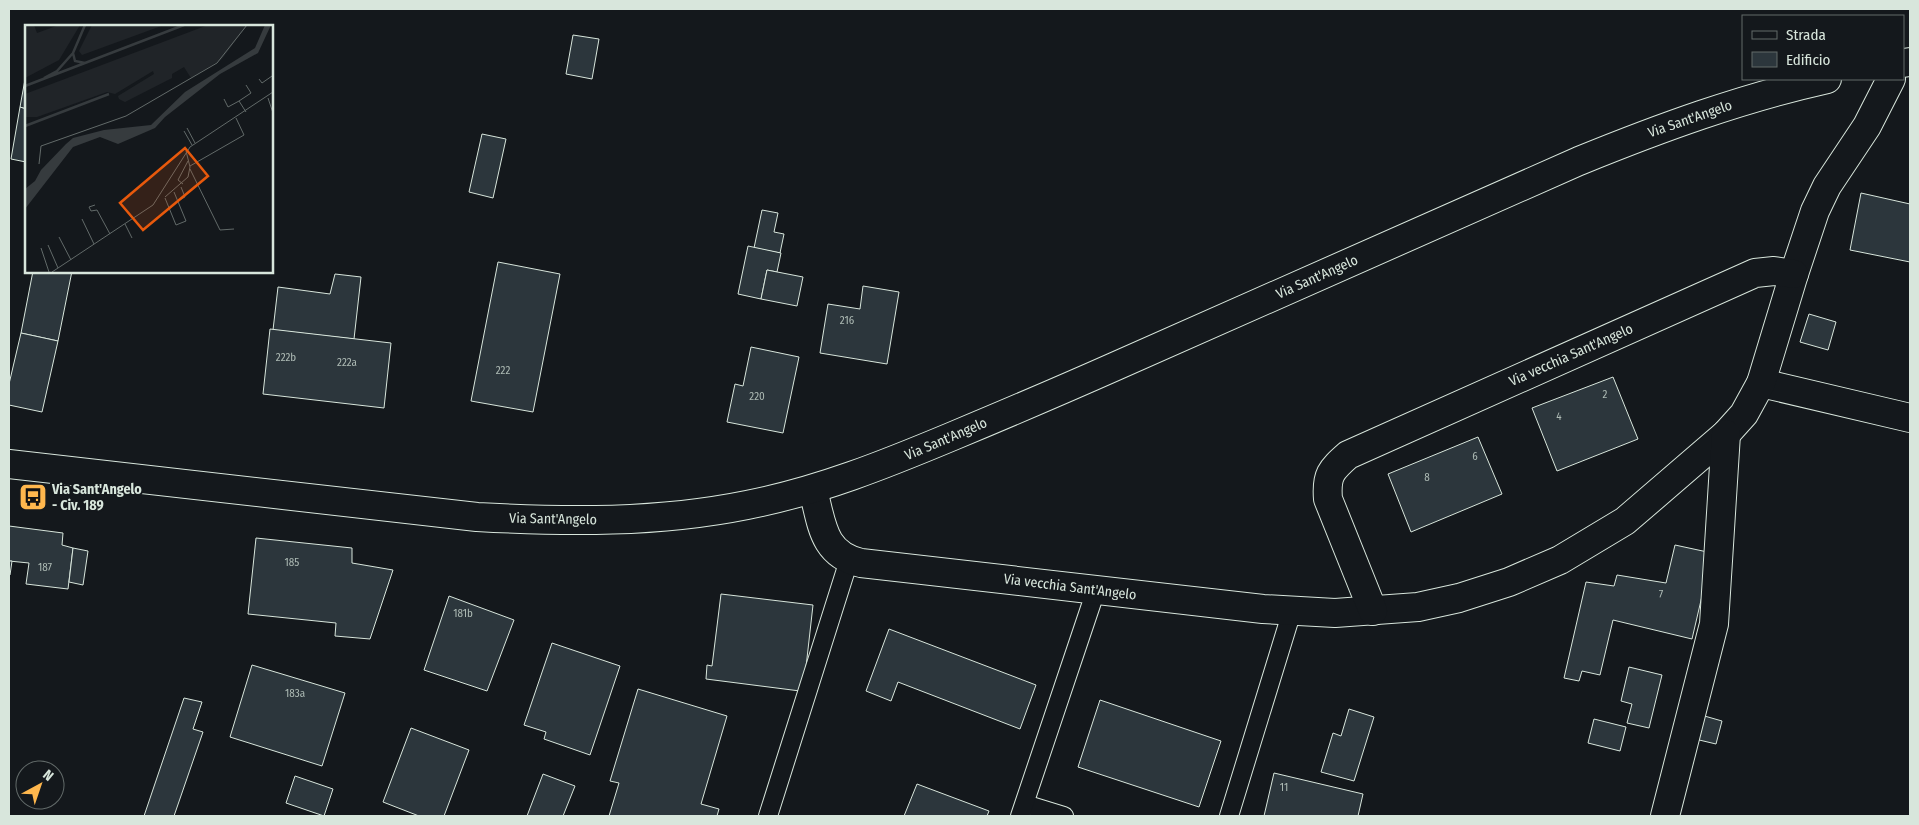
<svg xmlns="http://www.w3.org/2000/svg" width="1919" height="825" font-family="'Fira Sans Condensed',sans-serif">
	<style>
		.building { fill: #2c363c; stroke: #d8e6dc }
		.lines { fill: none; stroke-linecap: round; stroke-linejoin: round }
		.service-casing { stroke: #d8e6dc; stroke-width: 20 }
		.minor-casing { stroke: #d8e6dc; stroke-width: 30 }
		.tertiary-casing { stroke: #d8e6dc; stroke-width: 30 }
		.service { stroke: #14181c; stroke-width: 18 }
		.minor { stroke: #14181c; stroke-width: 28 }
		.tertiary { stroke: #14181c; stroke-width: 28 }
		.labels { text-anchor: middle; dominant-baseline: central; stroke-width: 4; stroke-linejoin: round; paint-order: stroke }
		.number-label { font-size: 11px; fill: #adbab4 }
		.street-label { font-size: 14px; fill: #d8e6dc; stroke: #14181c }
		.poi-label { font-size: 14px; font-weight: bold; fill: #d8e6dc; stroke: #14181c; text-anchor: start }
		.inset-river { fill: none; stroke: #363b3e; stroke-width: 2.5 }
		.inset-road { fill: none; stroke: #626a69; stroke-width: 1 }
		.view { fill: #e8590c; fill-opacity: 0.15; stroke: #e8590c; stroke-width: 2.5 }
		.inset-edge { fill: none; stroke: #d8e6dc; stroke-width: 2.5 }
	</style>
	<rect width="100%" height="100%" fill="#14181c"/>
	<g class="building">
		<path d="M573,35L599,39L592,79L566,74Z"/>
		<path d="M26,74V109L20,107Z"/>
		<path d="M20,107L26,109V162L11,159Z"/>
		<path d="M482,134L506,139L493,198L469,192Z"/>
		<path d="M1861,193L1910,204V262L1850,250Z"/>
		<path d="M762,210L778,213L774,232L784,234L780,253L754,248Z"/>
		<path d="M748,246L781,253L777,272L767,270L761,299L738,294Z"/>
		<path d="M498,262L560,274L533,412L471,401Z"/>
		<path d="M767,270L803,277L797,306L761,299Z"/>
		<path d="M33,271H72L58,341L21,333Z"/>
		<path d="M335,274L361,277L354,339L273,330L278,287L330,294Z"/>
		<path d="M863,286L899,292L887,364L820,353L828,304L860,309Z"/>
		<path d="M1809,314L1836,322L1828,350L1800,342Z"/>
		<path d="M270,329L391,343L384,408L263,394Z"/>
		<path d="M21,333L58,341L42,412L9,405V384Z"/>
		<path d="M751,347L799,357L783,433L727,422L735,384L743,386Z"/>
		<path d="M1613,377L1638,439L1557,471L1532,408Z"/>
		<path d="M1478,437L1502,494L1411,532L1388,474Z"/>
		<path d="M9,526L63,533L62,545L73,548L68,589L26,584L29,563L9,561Z"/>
		<path d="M256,538L352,548V563L393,570L370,639L335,636L336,623L248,614Z"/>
		<path d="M1675,545L1712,553L1692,639L1613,620L1600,675L1582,671L1579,681L1564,678L1586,582L1614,586L1617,575L1666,583Z"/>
		<path d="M73,548L88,551L83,585L69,582Z"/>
		<path d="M9,561H12L10,575L9,574Z"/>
		<path d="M721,594L813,605L805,676L800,691L706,679L707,665L712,666Z"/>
		<path d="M449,596L514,620L487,691L424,670Z"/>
		<path d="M889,629L1036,685L1020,729L898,682L891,701L866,691Z"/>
		<path d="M552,643L620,666L590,755L544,739L546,732L524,725Z"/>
		<path d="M252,665L345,693L322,766L230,737Z"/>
		<path d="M1629,667L1662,675L1649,728L1627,723L1632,704L1621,701Z"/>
		<path d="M638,689L727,716L701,804L719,809L717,816H609L619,783L610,781Z"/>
		<path d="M184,698L202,702L193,729L203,732L174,816H144Z"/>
		<path d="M1100,700L1221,741L1199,807L1078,767Z"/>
		<path d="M1349,709L1374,717L1354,781L1321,772L1333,733L1341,736Z"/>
		<path d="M1701,715L1722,721L1716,744L1695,739Z"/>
		<path d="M1594,719L1626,727L1620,751L1588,743Z"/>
		<path d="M411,728L469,750L444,816H419L383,802Z"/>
		<path d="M1274,773L1363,794L1358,816H1264Z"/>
		<path d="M543,774L575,786L563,816H527Z"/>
		<path d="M295,776L333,789L324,816L286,803Z"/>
		<path d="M917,784L989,811L987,816H904Z"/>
	</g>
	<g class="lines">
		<defs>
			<g id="service">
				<path d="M1025,804L1064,816"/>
				<path d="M768,816L849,560"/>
				<path d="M1020,816L1096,590"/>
				<path d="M1229,816L1292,611"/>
			</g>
			<g id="minor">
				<path d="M1761,383L1910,418"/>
				<path d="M813,490C822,523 822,554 861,563L1263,609L1335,613L1418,607L1459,598L1509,582L1560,560L1625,521L1726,434L1744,414L1761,383L1794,274L1815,211L1827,186L1867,126L1891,79"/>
				<path d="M1373,611L1328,499C1326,475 1331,470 1348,455L1755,273L1774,271L1794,274"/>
				<path d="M1665,816L1714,624L1726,434"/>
			</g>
			<g id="tertiary">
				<path d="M1903,63L1910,62"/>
				<path d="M9,464L477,517C567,522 658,523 747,505C819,491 886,464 953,436C1008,413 1062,390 1116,366C1270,298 1424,229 1579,161C1660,128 1742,98 1827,79"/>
			</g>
		</defs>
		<use href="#service" class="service-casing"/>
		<use href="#minor" class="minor-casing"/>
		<use href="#tertiary" class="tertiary-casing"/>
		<use href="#service" class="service"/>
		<use href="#minor" class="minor"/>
		<use href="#tertiary" class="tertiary"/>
	</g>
	<defs>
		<symbol id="bus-square" viewBox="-11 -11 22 22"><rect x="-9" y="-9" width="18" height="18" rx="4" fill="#ffb74d" stroke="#14181c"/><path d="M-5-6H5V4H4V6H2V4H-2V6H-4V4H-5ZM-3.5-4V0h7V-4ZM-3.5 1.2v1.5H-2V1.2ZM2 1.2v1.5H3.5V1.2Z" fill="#111"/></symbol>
	</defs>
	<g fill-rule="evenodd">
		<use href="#bus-square" x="17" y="481" width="32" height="32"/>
	</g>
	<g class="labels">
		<g class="number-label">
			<text x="847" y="320">216</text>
			<text x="286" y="357">222b</text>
			<text x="347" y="362">222a</text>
			<text x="503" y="370">222</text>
			<text x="1605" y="394">2</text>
			<text x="757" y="396">220</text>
			<text x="1559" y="416">4</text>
			<text x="1475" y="456">6</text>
			<text x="1427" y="477">8</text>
			<text x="292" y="562">185</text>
			<text x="45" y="567">187</text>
			<text x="1661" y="594">7</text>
			<text x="463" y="613">181b</text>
			<text x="295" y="693">183a</text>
			<text x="1284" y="787">11</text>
		</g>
		<g class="street-label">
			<text transform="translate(1690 119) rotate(-19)">Via Sant'Angelo</text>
			<text transform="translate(1317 277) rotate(-24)">Via Sant'Angelo</text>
			<text transform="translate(1571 355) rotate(-24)">Via vecchia Sant'Angelo</text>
			<text transform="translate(946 439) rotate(-23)">Via Sant'Angelo</text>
			<text transform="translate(553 519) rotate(1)">Via Sant'Angelo</text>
			<text transform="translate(1070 587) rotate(7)">Via vecchia Sant'Angelo</text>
		</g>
		<g class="poi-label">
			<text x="52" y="489">Via Sant'Angelo<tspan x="52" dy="16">- Civ. 189</tspan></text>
		</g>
	</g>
	<g transform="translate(25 25)">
		<rect width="248" height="248" fill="#14181c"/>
		<path d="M0,0H9L12,8L34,0H55L34,35L0,53ZM67,0H139L57,30L54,26ZM183,0H222L197,34L166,53L159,42L147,49V53L100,77L94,74L93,71L129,49L128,46L90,69L82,67L12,92H0V69Z" fill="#202428"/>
		<path d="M240,0H246L233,28L195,49L140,92L130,103L93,119L75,112L48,122L0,184V164L10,156L16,145L41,119L48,113L79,105L126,100L160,67L230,23Z" fill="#363b3e"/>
		<path class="inset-river" d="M48,28L60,0M19,53L32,46L48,28L50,36L60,38M0,61L159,0M0,101L84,69"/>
		<path class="inset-road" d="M234,54L237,58L247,51M243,73L248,88M199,74L203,82L214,76L221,87M214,76L226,68L221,60M162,103L170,118M159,106L167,120M14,139L16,121L101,91L192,38L222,0M165,141L219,110L211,93M165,144L195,205L209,204M158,159L153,155L163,136M140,172L163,152L165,142L161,126M140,173L151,200L161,196L149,167M152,176L160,172L156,162M70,180L64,182L66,186L72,185L85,209M57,194L69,219M100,199L107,213M34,212L46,235M23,220L33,243M16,223L24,247M27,247L128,180L165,122L248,67"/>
		<path class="view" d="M160,123L183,151L118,205L95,178Z"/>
		<rect width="248" height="248" class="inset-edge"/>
	</g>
	<rect width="1919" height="825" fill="none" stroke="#d8e6dc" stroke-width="20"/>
	<rect x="1742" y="15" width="162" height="65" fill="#14181c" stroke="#626a69"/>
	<rect x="1752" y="31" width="25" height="8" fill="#14181c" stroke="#626a69"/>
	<text x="1786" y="40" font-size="15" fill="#d8e6dc">Strada</text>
	<rect x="1752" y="52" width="25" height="15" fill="#2c363c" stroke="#626a69"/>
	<text x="1786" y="65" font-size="15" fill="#d8e6dc">Edificio</text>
	<g transform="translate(40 785) rotate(40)"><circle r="24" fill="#14181c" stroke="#626a69"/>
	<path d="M0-4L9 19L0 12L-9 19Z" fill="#ffb74d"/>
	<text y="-8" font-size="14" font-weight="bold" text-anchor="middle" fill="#d8e6dc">N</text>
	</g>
</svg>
